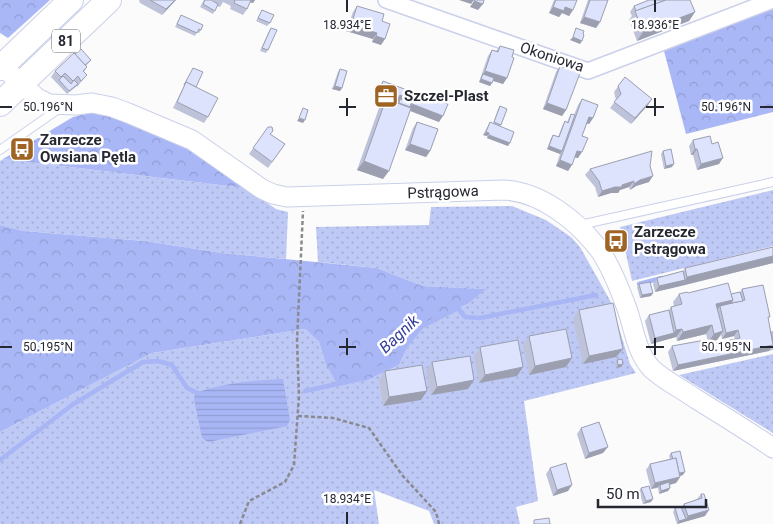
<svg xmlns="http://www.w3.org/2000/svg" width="773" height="524" font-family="Roboto,sans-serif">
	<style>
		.grass { fill: url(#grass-dots) }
		.forest { fill: url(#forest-crowns) }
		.water { fill: url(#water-rules) }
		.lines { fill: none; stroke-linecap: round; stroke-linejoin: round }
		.stream { stroke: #a8b6f5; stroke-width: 4.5 }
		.service-casing { stroke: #cad0e9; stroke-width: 10 }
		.minor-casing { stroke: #cad0e9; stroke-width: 18 }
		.tertiary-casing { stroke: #cad0e9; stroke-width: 21 }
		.primary-casing { stroke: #cad0e9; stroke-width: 26 }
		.path { stroke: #898a8f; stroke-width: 2.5; stroke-dasharray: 4 2.5; stroke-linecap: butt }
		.service { stroke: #fff; stroke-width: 8 }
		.minor { stroke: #fff; stroke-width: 15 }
		.tertiary { stroke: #fff; stroke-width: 19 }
		.primary { stroke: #fff; stroke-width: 24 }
		.wall { fill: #bec3d9 }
		.shaded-wall { fill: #9b9fb0 }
		.building { fill: #dde3fc; stroke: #9b9fb0 }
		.ticks { fill: none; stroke: #252731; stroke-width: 2 }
		.labels { text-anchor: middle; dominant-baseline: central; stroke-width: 5; stroke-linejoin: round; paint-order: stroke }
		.shield { fill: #fff; stroke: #66686f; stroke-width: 1 }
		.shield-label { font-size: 14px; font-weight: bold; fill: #252731 }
		.street-label { font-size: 15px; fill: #252731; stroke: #fff }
		.poi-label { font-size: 15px; font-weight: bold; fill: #252731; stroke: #fff; text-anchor: start }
		.water-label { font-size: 16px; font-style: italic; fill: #38409a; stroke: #fff }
		.ticks-label { font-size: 12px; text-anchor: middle; fill: #252731; stroke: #fff; stroke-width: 5; stroke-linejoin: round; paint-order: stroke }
	</style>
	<defs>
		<pattern id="grass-dots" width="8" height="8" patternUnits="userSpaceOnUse" patternTransform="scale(1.25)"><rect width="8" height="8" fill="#bec9f5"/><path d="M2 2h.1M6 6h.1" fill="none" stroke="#a3add2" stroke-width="1.8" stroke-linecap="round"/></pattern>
		<pattern id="forest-crowns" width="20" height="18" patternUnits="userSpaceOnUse" patternTransform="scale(1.25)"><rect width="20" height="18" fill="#a9b7f6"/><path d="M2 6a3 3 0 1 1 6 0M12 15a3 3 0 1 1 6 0" fill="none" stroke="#919dd3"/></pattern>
		<pattern id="water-rules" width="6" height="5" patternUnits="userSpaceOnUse" patternTransform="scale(1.25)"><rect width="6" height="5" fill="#a8b6f5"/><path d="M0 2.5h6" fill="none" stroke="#909cd2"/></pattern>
	</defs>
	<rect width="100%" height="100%" fill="#fbfbfb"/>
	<g class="grass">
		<path d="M3,159L245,188L276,209L288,212L286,259L222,253L145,241L24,231L0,225V161Z"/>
		<path d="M773,190V246L632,281L620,227Z"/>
		<path d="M512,206L546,220L571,237L580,247L611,302L630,364L636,373L524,401L538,501L516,507L520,524H434L429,511L374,490L379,524H0V432L152,353L305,329L319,342L325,362L368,380L399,365L410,342L428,321L468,304L485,289L423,286L377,268L318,262L316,227L429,225L431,207Z"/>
		<path d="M773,354V433L679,375Z"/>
	</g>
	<g class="forest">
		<path d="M0,0H50L8,38L0,33Z"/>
		<path d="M773,8V112L686,134L664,51Z"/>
		<path d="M100,110L128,118L207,157L245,188L3,159L73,117Z"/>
		<path d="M0,225L24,231L145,241L222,253L377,268L423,286L486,289L468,304L428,321L410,342L399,365L368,380L338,386L325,362L319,342L305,329L152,353L0,432Z"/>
	</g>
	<path class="water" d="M283,379L290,420L287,426L208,442L202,438L194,399L195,393C222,383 255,380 283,379Z"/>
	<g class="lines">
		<g class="stream">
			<path d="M639,284L662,278"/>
			<path d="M305,391L346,382L388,364L398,355L421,327L458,308L465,317L480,318L596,295"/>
			<path d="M0,460L72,405L143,362L158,361L172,365L187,388L200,394"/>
		</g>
		<defs>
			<g id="service">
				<path d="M0,150L60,108"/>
				<path d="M580,225L773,182"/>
			</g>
			<path id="minor" d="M386,0L588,71L773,0"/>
			<path id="tertiary" d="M0,64L37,98L49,104L76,105L92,103L112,107L128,113L192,140L262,189L273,194L287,197L504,190C541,192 576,220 598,248C610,264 619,287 626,306C634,327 636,353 652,369C665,381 682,389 696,399C722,415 748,431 773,448"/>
			<g id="primary">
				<path d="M0,68L71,0"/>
				<path d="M0,104L109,0"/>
			</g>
		</defs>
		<use href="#service" class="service-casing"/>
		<use href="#minor" class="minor-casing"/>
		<use href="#tertiary" class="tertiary-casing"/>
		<use href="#primary" class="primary-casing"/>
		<g class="path">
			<path d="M298,416L333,418L369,428L402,475L436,512L439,524"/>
			<path d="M240,524L249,501L285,482L294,465L299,396L297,341L303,211"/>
		</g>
		<use href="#service" class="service"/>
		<use href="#minor" class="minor"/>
		<use href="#tertiary" class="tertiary"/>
		<use href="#primary" class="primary"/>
	</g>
	<g class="wall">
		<path d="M139,0H176L162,15L140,3Z"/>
		<path d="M204,0L213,1V0H255L253,3L250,2L247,9L243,15L230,9L231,6L223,2L220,7L217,6L213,14L200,7Z"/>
		<path d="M554,0H577L569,16L562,13L559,17L549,13Z"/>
		<path d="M588,0H608L600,22L596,28L580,23Z"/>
		<path d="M357,6L382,21L381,45L372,42L373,39L346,31L353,12Z"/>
		<path d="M634,6L695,12L689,21L637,41L629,20L632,16L630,12Z"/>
		<path d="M262,10L270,23L267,26L256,21Z"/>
		<path d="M181,15L201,30L199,33L197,32L195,36L175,27Z"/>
		<path d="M271,28L268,50L266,53L260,51L269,31Z"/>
		<path d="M500,46L507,78L503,84L493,81L490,86L479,82L488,56L492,50L496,51Z"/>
		<path d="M75,54L91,60L86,66L87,67L84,72L87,75L77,87V86L67,94L51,77L55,71Z"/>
		<path d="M560,66L570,69L572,66L576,71L566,110L562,116L543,109L556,72Z"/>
		<path d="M193,68L196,87L208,117L204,123L173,108Z"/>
		<path d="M340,69L342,88L340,91L332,89L338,72Z"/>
		<path d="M625,77L652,99L648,105L631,124L610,108L616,100L614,92Z"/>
		<path d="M383,81L406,93L414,95L416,93L439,122L410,111L383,179L357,170L379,108L384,101L375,98L379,87Z"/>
		<path d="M582,99L593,118L589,124L587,123L582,136L578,158L575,157L568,171L556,166L560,154L547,149L551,138L553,135L558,137L563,124L565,121L567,122L571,114L574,115L578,105Z"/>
		<path d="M500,106L501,125L500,126L508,146L487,138V136L483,135L490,122L493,124L498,109Z"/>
		<path d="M417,122L430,151L426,157L405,150L413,128Z"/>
		<path d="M268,127L270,134L285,144L268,168L249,154Z"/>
		<path d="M693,140L712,144L719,164L697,170L693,155H691L689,146Z"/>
		<path d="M663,151L672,167L664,169L661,154Z"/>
		<path d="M650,166L649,182L636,186L630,190L629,187L620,190L618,193H611L598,197L595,187L585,175L590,169Z"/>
		<path d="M773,247V263L655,292L653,284L657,278L683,271L685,268Z"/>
		<path d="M639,284L653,293L651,296L640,298L637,287Z"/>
		<path d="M742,289L768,319L771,332H773V350L673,371L668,352L672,346L706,345L735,339L734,336L722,339L721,335L717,340L708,342L706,334L677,341L676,337L651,344L645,321L649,315L669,310L671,307L674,306L673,302L679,294H731L740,292Z"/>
		<path d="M579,310L616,357L583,364L573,319Z"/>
		<path d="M529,336L566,367L529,375L523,345Z"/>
		<path d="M480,347L523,367L517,376L479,383L474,356Z"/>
		<path d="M617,360L623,364L621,367L616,368L615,363Z"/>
		<path d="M432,362L468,389L431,395L426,371Z"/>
		<path d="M385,371L421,400L383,406L379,380Z"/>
		<path d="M581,428L603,453L585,459L577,434Z"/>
		<path d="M671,453L683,475L680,476V477L676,483L669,485L670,488L668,491L659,494L658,488L651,489L646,470L650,464L670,459L669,456Z"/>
		<path d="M550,468L568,491L553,496L546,474Z"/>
		<path d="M641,488L651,502L643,504L639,491Z"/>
		<path d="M701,494L705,516L677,524L673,512L675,508L681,507L684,504L697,499Z"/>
	</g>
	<g class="shaded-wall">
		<path d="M175,0H176L174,2L162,15L166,9Z"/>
		<path d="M250,0H255L253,3L249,2Z"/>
		<path d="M459,0H474L471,4Z"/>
		<path d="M474,1L483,4L478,10L470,7Z"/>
		<path d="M553,7H565L573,10L569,16L562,13L559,17L549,13Z"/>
		<path d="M695,12L689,21L637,41L643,32Z"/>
		<path d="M584,17L600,22L596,28L580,23Z"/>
		<path d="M351,25L377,33L373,39L346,31Z"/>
		<path d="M376,36L385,39L381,45L372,42Z"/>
		<path d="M573,37L582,41L580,44L570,40Z"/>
		<path d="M485,71L507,78L503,84L482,77L483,74L481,77Z"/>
		<path d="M481,79L492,83L490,86L479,82Z"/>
		<path d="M335,86L342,88L340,91L332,89Z"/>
		<path d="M379,92L400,95L404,97L400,103V99L398,102H397L394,105L386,99L384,101L375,98Z"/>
		<path d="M652,99L648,105L631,124L635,118Z"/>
		<path d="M547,103L566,110L562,116L543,109Z"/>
		<path d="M412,104L443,116L439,122L408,110Z"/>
		<path d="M589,117L593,118L589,124L585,123Z"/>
		<path d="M299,118L305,120L303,123L297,121Z"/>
		<path d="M486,132L489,133L487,136L483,135Z"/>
		<path d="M489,135L510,143L508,146L487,138Z"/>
		<path d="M410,144L430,151L426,157L405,150Z"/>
		<path d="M549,146L562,151L560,154L547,149Z"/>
		<path d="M695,149H697L693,155H691Z"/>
		<path d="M577,151L582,152L578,158L573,157Z"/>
		<path d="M723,158L719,164L697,170L701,164Z"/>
		<path d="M560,160L572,165L568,171L556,166Z"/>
		<path d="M364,161L389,171L383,179L357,170Z"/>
		<path d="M674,164L672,167L664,169L666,166Z"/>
		<path d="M653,176L649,182L636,186L630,190L634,184L640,180Z"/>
		<path d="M634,181L629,187L620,190L618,193H611L598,197L602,191Z"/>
		<path d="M773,256V263L681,286L687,277Z"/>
		<path d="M685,280L681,286L655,292L659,286Z"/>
		<path d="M653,293L651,296L640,298L642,295Z"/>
		<path d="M733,300L729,306H720L716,312V304Z"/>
		<path d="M712,325L706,334L677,341L683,332Z"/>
		<path d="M682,329L676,337L651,344L655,338L674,333L676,330Z"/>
		<path d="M738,330L734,336L722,339L726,333Z"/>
		<path d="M723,331L717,340L708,342L714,334Z"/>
		<path d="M773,345L769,351L673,371L678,365Z"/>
		<path d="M623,349L616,357L583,364L589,356Z"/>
		<path d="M572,358L566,367L529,375L535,366Z"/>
		<path d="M623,364L621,367L616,368L618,365Z"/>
		<path d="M523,367L517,376L479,383L485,375Z"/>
		<path d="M474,380L468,389L431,395L437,387Z"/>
		<path d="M427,391L421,400L383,406L389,397Z"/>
		<path d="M608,447L603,453L585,459L589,453Z"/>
		<path d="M685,472L683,475L675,477L677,474Z"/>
		<path d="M680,477L676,483L661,487L660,485L658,487L651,489L655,483Z"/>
		<path d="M572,485L568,491L553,496L557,490Z"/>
		<path d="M670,488L668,491L659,494L661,491Z"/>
		<path d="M653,499L651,502L643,504L646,501Z"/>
		<path d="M709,510L705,516L684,522L688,516Z"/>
		<path d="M686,519L684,522L677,524L679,521Z"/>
	</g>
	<g class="building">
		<path d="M150,0H175L166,9Z"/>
		<path d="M205,0H211L218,4L215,11L203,4Z"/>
		<path d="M235,0H251L247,9L234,3Z"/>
		<path d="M475,0H484L483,4L474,1Z"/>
		<path d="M556,0H577L573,10L565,7L564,11L553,7Z"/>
		<path d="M590,0H608L600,22L584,17Z"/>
		<path d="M649,0H666L636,11L634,6Z"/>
		<path d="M666,0H690L695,12L643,32L635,11Z"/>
		<path d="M357,6L384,14L382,21L390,24L385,39L376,36L377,33L351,25Z"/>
		<path d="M262,10L274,15L270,23L258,18Z"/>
		<path d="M181,15L203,25L201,30L199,29L197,33L177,24Z"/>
		<path d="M271,28L277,30L268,50L262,48Z"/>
		<path d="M576,28L584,31L583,34L584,35L582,41L573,37Z"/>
		<path d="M500,46L514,50L512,57L514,58L507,78L485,71L492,50L498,52Z"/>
		<path d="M81,49L91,60L85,65L75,54Z"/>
		<path d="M74,53L87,67L83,71L87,75L81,81L78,76L73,81L65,73L61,77L55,71Z"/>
		<path d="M560,66L571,70L572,66L577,68L576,71L580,73L566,110L547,103Z"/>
		<path d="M193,68L203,72L196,87L186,82L184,85Z"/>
		<path d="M340,69L347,71L342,88L335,86Z"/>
		<path d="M483,74L494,78L492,83L481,79Z"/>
		<path d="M63,76L71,84L74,80L78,84L69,91L59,80Z"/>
		<path d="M625,77L652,99L635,118L614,102L621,94L618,86Z"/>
		<path d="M383,81L407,90L404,97L400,95L398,99L379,92Z"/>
		<path d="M186,82L218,98L208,117L177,102Z"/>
		<path d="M406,93L414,95L410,107L399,103L400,99L402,100Z"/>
		<path d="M416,93L448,104L443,116L412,104Z"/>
		<path d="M386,99L411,108L389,171L364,161Z"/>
		<path d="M582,99L598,105L593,118L589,117L582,136L588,138L582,152L577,151L572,165L560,160Z"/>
		<path d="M500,106L507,109L501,125L494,122Z"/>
		<path d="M303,108L308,110L305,120L299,118Z"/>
		<path d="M571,114L575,115L562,151L549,146L553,135L559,137L565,121L568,123Z"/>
		<path d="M417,122L438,129L430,151L410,144Z"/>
		<path d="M490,122L514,132L510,143L489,135V133L486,132Z"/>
		<path d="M268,127H272L273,131L270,134L285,144L272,162L253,148Z"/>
		<path d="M710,136L712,144L718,142L723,158L701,164L697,149H695L693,140Z"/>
		<path d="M671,149L674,164L666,166L663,151Z"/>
		<path d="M652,151L650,166L653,176L640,180L634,184V181L622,185V187H615L602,191L599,181L590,169Z"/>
		<path d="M773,247V256L687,277L685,268Z"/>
		<path d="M683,271L685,280L659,286L657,278Z"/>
		<path d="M650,282L653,293L642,295L639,284Z"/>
		<path d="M728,283L733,300L716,304L723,331L714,334L712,325L683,332L682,329L676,330L671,307L682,304L679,294L687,292L688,293Z"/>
		<path d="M763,285L770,317H768L773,345L678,365L672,346L705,340L706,345L740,338L738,330L726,333L720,306L745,300L742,289Z"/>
		<path d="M740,292L743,301L731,303L733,300L731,294Z"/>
		<path d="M613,303L623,349L589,356L579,310Z"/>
		<path d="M669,310L674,333L655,338L649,315Z"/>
		<path d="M566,329L572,358L535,366L529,336Z"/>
		<path d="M771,332H773V342Z"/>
		<path d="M518,340L523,367L485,375L480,347Z"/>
		<path d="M470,356L474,380L437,387L432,362Z"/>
		<path d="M622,359L623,364L618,365L617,360Z"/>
		<path d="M422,365L427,391L389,397L385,371Z"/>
		<path d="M599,422L608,447L589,453L581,428Z"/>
		<path d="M680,451L685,472L679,473L676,458L673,459L671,453Z"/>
		<path d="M676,458L680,477L655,483L650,464Z"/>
		<path d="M566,463L572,485L557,490L550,468Z"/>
		<path d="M669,482L670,488L661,491L660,485Z"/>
		<path d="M649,486L653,499L646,501L641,488Z"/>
		<path d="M701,494H704L709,510L688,516L684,504L702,498Z"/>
		<path d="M681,507L686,519L679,521L675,508Z"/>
		<path d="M549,518L550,524H534V520Z"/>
	</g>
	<path class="ticks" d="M347,0V12M655,0V12M347,98V116M655,98V116M0,107H12M339,107H356M646,107H664M760,107H773M347,338V355M655,338V355M0,347H12M339,347H356M646,347H664M760,347H773M347,512V524"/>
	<defs>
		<symbol id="office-square" viewBox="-11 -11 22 22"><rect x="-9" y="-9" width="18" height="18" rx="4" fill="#9f6424" stroke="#fff"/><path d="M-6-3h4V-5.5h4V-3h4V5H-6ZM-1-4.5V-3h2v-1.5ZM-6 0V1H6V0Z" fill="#fff"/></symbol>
		<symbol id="bus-square" viewBox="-11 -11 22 22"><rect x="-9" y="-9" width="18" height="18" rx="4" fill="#9f6424" stroke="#fff"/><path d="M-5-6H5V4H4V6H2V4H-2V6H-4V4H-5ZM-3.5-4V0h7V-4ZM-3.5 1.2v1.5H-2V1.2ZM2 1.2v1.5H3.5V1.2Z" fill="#fff"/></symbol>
	</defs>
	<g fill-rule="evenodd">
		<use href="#office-square" x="372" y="82" width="28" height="28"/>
		<use href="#bus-square" x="8" y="135" width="28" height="28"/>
		<use href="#bus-square" x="602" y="227" width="28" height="28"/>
	</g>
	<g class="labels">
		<rect class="shield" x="52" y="29.5" width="28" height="23" rx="4"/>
		<g class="shield-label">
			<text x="66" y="41">81</text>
		</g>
		<g class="street-label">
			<text transform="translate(552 57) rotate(18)">Okoniowa</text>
			<text transform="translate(443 192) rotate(-2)">Pstrągowa</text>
		</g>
		<g class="poi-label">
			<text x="404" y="96">Szczel-Plast</text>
			<text x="40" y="140">Zarzecze<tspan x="40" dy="17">Owsiana Pętla</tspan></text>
			<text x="634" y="232">Zarzecze<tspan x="634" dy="17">Pstrągowa</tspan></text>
		</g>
		<g class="water-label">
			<text transform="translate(399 334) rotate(-43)">Bagnik</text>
		</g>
	</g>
	<g class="ticks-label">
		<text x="347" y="29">18.934°E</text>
		<text x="655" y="29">18.936°E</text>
		<text x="48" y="111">50.196°N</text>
		<text x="726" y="111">50.196°N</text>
		<text x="48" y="351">50.195°N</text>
		<text x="726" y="351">50.195°N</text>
		<text x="347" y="503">18.934°E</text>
	</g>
	<path d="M598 499v8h108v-8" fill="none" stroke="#252731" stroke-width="2.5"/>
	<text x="606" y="499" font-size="15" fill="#252731" stroke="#ffffff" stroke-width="4" paint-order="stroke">50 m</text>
</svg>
